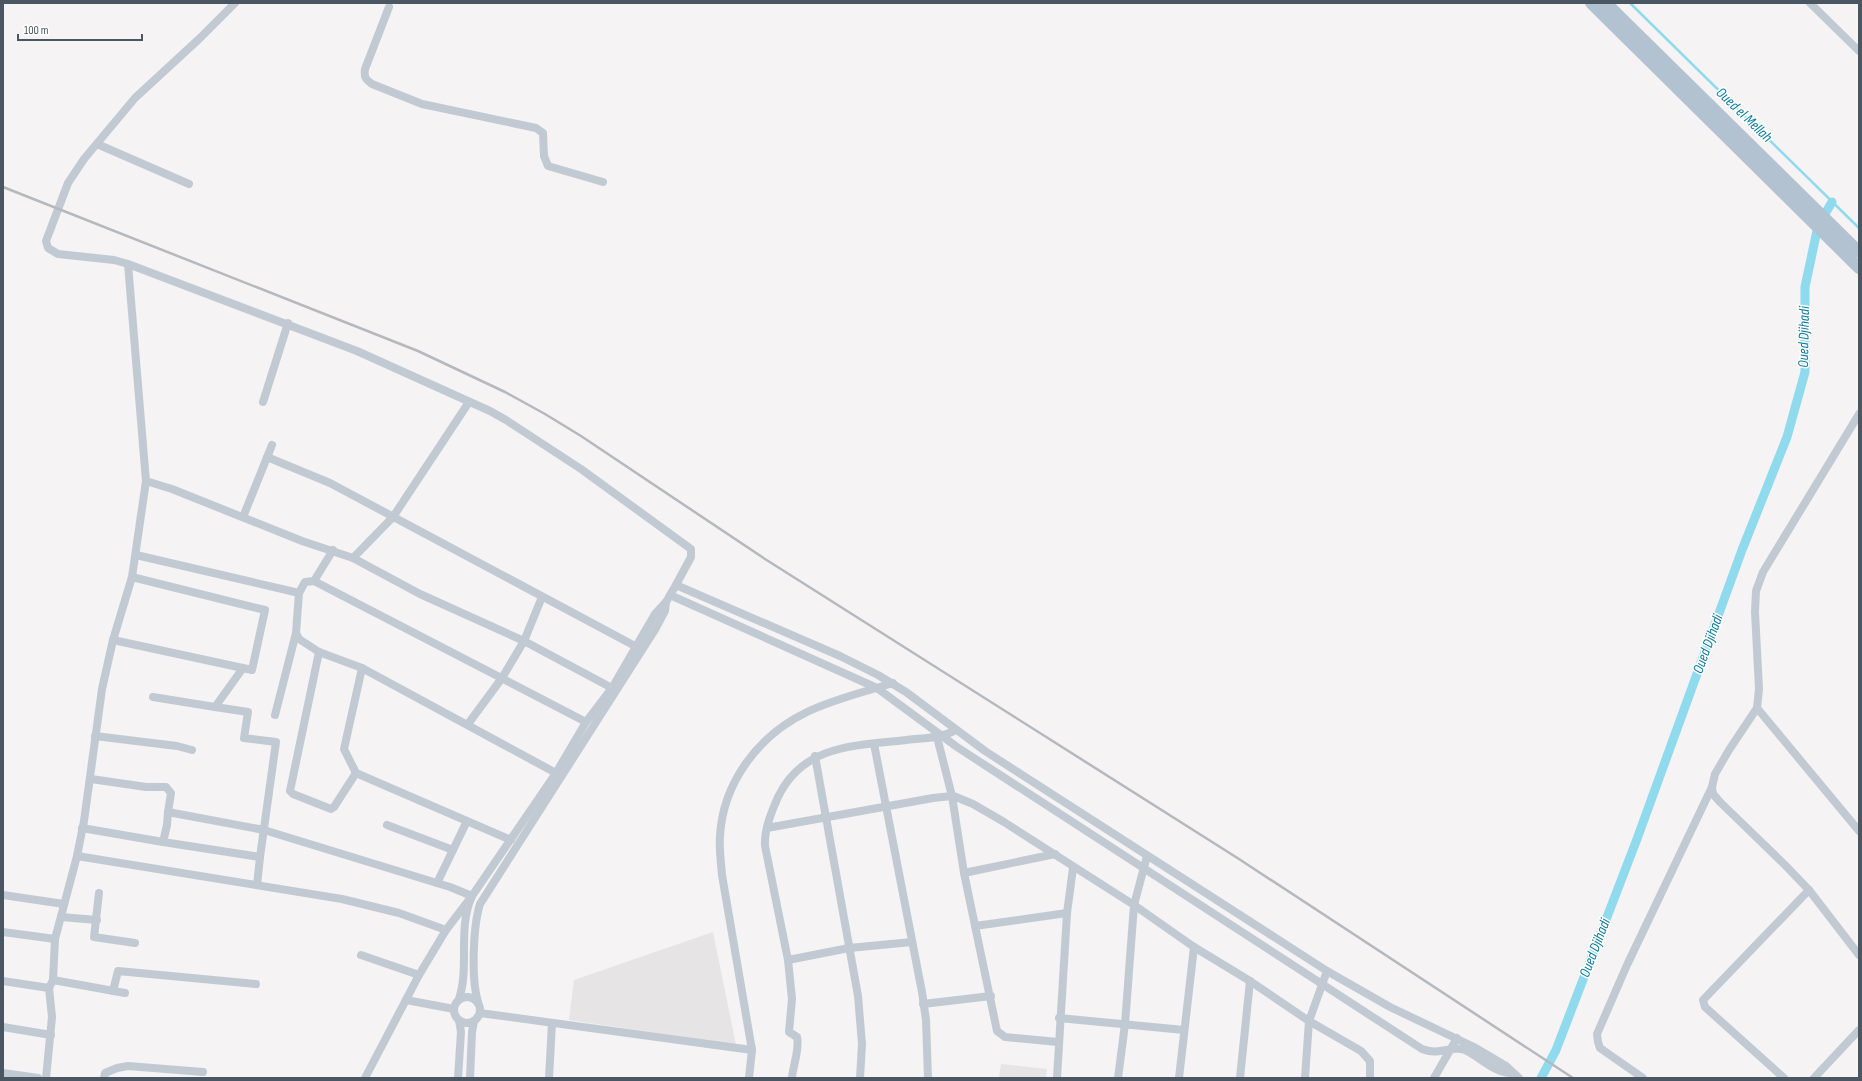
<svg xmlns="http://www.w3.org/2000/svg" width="1862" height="1081" font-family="'Sofia Sans Condensed',sans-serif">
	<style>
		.education { fill: #e6e4e5 }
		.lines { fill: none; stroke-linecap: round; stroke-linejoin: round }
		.stream { stroke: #90daee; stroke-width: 2.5 }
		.canal { stroke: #90daee; stroke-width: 9 }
		.street { stroke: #c1cad2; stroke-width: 8 }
		.primary { stroke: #b3c2d1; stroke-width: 12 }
		.rail { stroke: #b5b8bd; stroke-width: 2.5 }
		.labels { text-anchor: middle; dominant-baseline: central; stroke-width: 3; stroke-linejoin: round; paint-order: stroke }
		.water-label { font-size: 15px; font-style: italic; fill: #0c7c9b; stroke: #fff }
	</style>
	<rect width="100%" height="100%" fill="#f5f3f3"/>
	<g class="education">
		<path d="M713,932L736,1045L569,1020L574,980Z"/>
		<path d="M1001,1064L1047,1069L1046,1078H999Z"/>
	</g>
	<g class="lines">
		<path class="stream" d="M1630,3L1859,228"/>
		<path class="canal" d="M1541,1078L1556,1050L1637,839L1742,550L1787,437L1805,372V287L1818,226L1832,202"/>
		<g class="street">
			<path d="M1810,3L1859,51"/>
			<path d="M389,7L365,69C364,77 365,79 372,84L422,104L536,128L543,133L544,156L548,166L603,182"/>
			<path d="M97,144L189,184"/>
			<path d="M128,264L357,351L490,411L506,420L581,469L691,549V557L676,585L666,602L655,614L612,688L586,722L556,773L472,896C457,929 470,966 459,999"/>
			<path d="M263,402L288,323"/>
			<path d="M1859,414L1763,572L1756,591L1755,612L1759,689L1757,708L1729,750L1715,774L1712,787L1713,794L1720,802L1785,865L1809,890L1859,955"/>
			<path d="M267,457L330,483L635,646"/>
			<path d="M146,481L172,489L302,541L353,558L420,594L524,641L612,688"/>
			<path d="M243,517L272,445"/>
			<path d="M136,555L299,593L305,582L314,581L586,722"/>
			<path d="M353,558L393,517L469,402"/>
			<path d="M314,581L333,550"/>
			<path d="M676,585L840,656L878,675L906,692L985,751L1327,971L1390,1007L1474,1047L1506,1066L1519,1078"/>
			<path d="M299,593L296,633L299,639L319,652L362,668L556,773"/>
			<path d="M670,595L877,688L957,747L1422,1049C1439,1056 1452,1045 1465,1050C1479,1056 1495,1074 1512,1073"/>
			<path d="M113,640L252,670L265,610L132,577"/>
			<path d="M319,652L290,791L293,794L331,809L334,807L356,773L344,749L362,668"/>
			<path d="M153,697L215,707L243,668"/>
			<path d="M215,707L248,712L244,738L276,742L260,857"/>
			<path d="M1757,708L1859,831"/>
			<path d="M275,715L296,633"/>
			<path d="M468,724L502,678L524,641L542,597"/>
			<path d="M95,736L177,746L192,750"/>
			<path d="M937,737L952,796L964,873L997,1031L1005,1037L1058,1042"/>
			<path d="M874,744L922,992L926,1020L928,1078"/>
			<path d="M815,756L858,996L862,1044L860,1078"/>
			<path d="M356,773L511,840"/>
			<path d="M91,779L146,787H166L171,793L168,812"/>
			<path d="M387,825L453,850"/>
			<path d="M82,828L163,842L167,825L168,812L264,830L450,887L472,896L446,930L419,975L365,1078"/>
			<path d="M767,828L933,798L952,796L956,797L973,804L1004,822L1134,905L1194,947L1250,981L1309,1021L1361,1051L1370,1061V1078"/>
			<path d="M163,842L260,857L257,885"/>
			<path d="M77,856L342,899L399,913L446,930"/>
			<path d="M964,873L1055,854"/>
			<path d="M437,883L467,821"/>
			<path d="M99,893L94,937L135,943"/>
			<path d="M3,895L64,904"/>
			<path d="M61,917L97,920"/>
			<path d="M975,926L1067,913"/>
			<path d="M3,932L55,939"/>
			<path d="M361,955L419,975"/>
			<path d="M788,960L849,948L912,942"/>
			<path d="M53,980L125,993"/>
			<path d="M3,981L49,988"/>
			<path d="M113,991L118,971L256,984"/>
			<circle cx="467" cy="1010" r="13"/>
			<path d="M406,1000L454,1009"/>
			<path d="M478,1002C471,980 473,926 480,904L656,628L665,611L666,602"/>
			<path d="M923,1004L991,996"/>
			<path d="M480,1013L752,1050"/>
			<path d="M1059,1018L1184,1030"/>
			<path d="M3,1027L51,1035"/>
			<path d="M3,1073L38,1078"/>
			<path d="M46,1078L52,1017L49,988L53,980L55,939L77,856L84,821L102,689L113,640L132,577L146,481L128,264L114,260L58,254L48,248L46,241L68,183L84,159L135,98L199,39L235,3"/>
			<path d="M104,1078L105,1073L117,1068L128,1066L203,1072"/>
			<path d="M458,1078L461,1032L459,1020"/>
			<path d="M470,1078L472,1032L474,1021"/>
			<path d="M549,1078L552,1023"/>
			<path d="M749,1078L752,1050L722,875C721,862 719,849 720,836C723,782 759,735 807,712C834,699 864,692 893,683"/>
			<path d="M792,1078C793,1065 800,1049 797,1037L789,1032L792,999L788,960L765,846C764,830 771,813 778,797C805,741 862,746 915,739C930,738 943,737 956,730"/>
			<path d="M1057,1078L1067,913L1073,868"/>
			<path d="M1118,1078L1125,1024L1134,905L1147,856"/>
			<path d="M1179,1078L1194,947"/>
			<path d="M1240,1078L1250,981"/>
			<path d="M1305,1078L1309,1021L1327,971"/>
			<path d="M1434,1078L1457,1038"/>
			<path d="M1643,1078L1600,1048L1598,1042L1597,1034L1627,965L1712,787"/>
			<path d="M1784,1078L1705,1007L1703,1000L1809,890"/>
			<path d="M1814,1078L1859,1030"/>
		</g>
		<g class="primary">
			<path d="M1591,3L1859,268"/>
			<path d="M1606,3L1859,252"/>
		</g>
		<path class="rail" d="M3,187L418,351L505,392L545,414L581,436L765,559L1239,859L1573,1078"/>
	</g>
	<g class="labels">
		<g class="water-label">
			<text transform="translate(1744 115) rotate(44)">Oued el Mellah</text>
			<text transform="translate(1804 337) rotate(-89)">Oued Djihadi</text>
			<text transform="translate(1708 644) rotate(-70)">Oued Djihadi</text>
			<text transform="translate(1595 948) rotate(-69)">Oued Djihadi</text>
		</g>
	</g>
	<rect width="1862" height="1081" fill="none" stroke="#4a5661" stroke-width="8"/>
	<path d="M18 34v6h124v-6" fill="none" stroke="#4a5661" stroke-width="2"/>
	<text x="24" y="34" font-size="12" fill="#4a5661" stroke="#ffffff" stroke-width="3" paint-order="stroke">100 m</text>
</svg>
